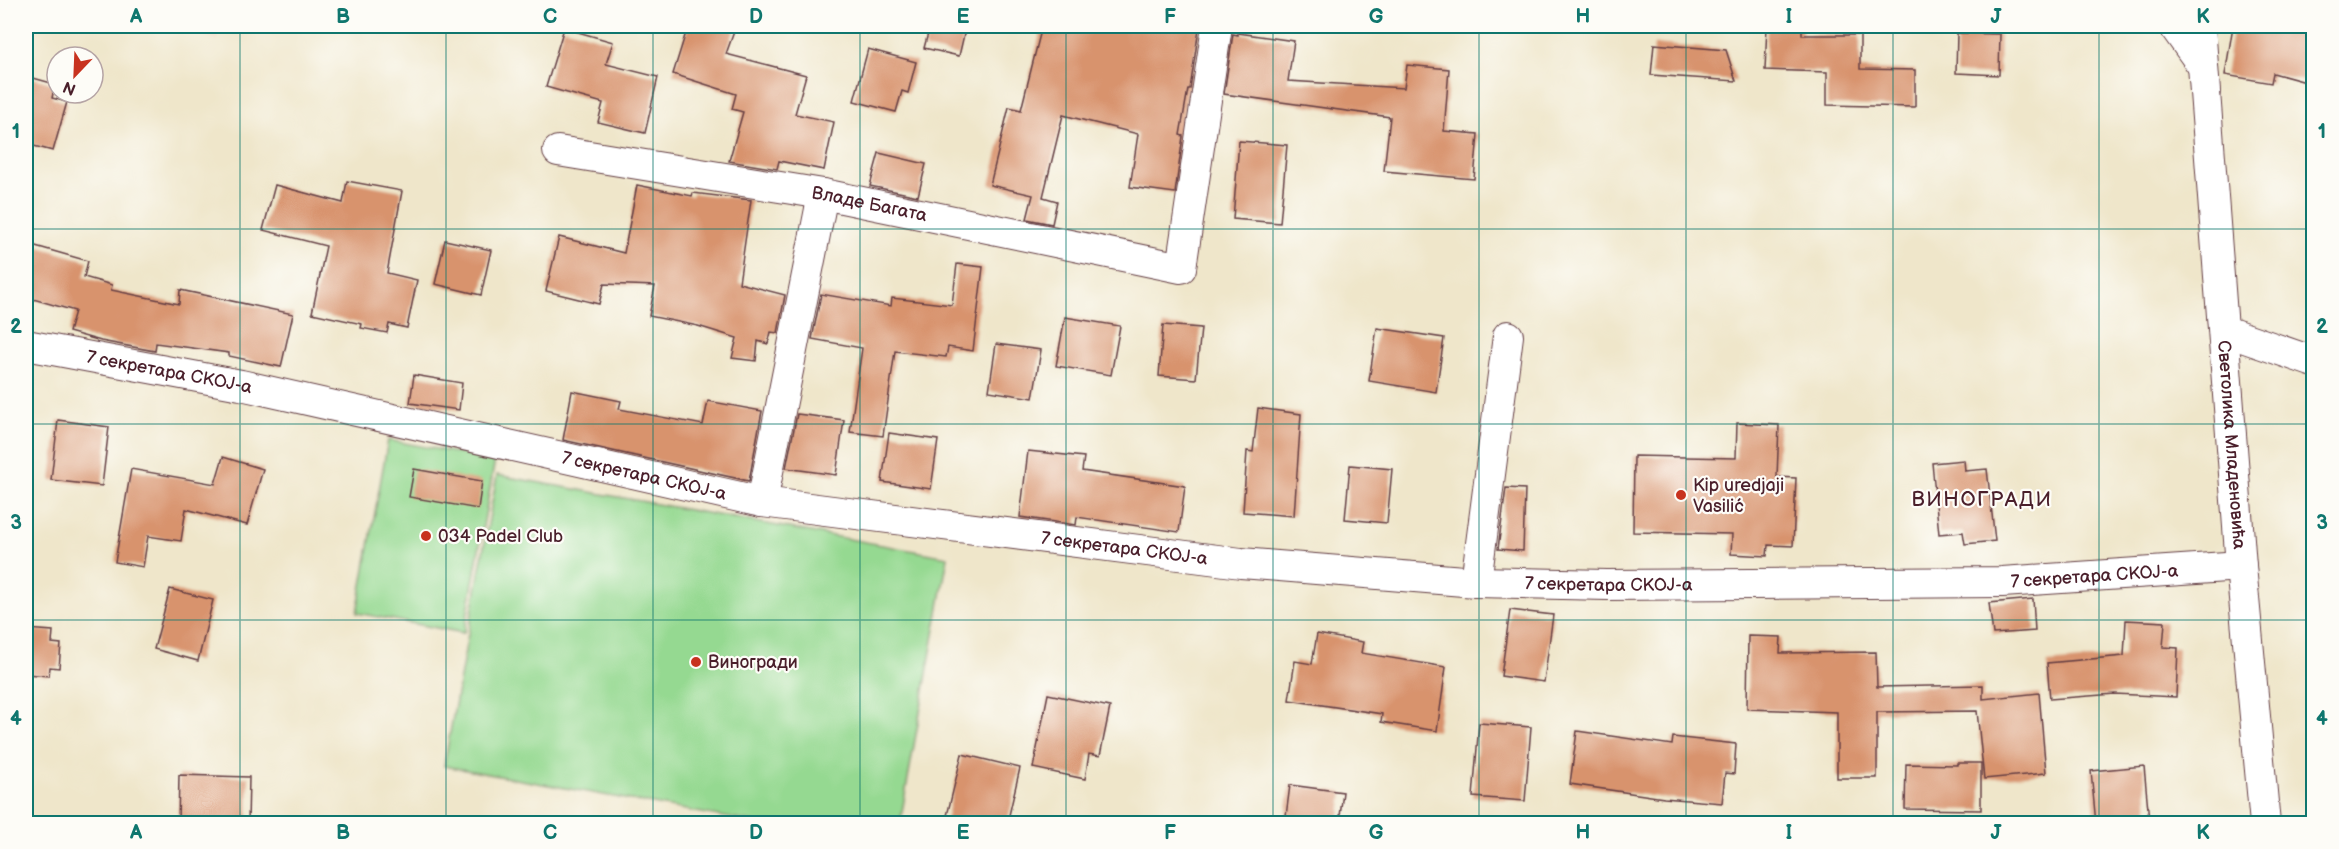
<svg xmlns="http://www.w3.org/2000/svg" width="2339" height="849" font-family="'Balsamiq Sans',sans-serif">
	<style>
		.built { fill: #f1d5bd }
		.green { fill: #95d991; stroke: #707c5e; stroke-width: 1.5 }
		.building { fill: #d8936d }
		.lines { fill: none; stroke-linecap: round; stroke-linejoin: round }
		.minor-casing { stroke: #633d43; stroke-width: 32 }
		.minor { stroke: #fff; stroke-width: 30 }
		.grid { fill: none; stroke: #0f766e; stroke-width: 1.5; stroke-opacity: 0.55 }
		.poi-dot { fill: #c8321e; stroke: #fdfcf7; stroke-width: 2 }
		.labels { text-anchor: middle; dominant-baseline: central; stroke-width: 4.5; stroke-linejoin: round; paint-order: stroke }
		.street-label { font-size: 18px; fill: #4a1f2b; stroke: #fdfcf7 }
		.poi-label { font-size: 18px; fill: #4a1f2b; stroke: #fdfcf7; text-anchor: start }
		.quarter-label { font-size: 21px; letter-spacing: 1.5px; fill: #4a1f2b; stroke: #fdfcf7 }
		.neatline { fill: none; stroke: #0f766e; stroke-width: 2 }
		.grid-label { font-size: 20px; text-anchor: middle; font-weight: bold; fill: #0f766e }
	</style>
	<rect width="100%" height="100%" fill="#fdfcf7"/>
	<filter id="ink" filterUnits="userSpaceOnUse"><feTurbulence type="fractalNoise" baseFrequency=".0167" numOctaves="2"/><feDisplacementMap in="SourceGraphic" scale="12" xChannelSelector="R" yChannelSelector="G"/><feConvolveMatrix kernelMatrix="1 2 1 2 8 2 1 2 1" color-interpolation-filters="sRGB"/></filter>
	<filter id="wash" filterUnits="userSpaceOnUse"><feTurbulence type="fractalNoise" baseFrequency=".008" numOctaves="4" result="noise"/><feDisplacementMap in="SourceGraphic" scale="24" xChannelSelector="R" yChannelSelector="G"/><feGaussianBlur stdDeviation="1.35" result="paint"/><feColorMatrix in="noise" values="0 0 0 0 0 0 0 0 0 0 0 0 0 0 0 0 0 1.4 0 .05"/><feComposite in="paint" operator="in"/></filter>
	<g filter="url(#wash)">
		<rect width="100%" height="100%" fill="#efe6ca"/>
		<path class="built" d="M178,26H220L217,40Z"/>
		<g class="green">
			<path d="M388,440L495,460L464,633L357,613Z"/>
			<path d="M497,475L948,557L900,823H757L444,766Z"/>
		</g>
		<g id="blocks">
			<g class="building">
				<path d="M688,26H736L726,54L806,75L795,114L834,122L824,170L779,161L777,169L729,161L743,112L732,109L736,94L673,74Z"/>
				<path d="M930,26H966L959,56L924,48Z"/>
				<path d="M1042,26H1185L1199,28L1190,89H1188L1180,135L1183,136L1175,193L1130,187L1138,134L1063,115L1043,197L1057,201L1052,224L1027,219L1033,195L990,185L1009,107L1021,110Z"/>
				<path d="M1767,26H1802V35H1860V69L1915,70V107L1827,105V72L1765,70Z"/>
				<path d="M2233,26H2283L2313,34V84L2273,73L2271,83L2225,75Z"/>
				<path d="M564,28L613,42L606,64L658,77L645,133L598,122L603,103L546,87Z"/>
				<path d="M1238,33L1294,41L1288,81L1404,88L1407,65L1449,69L1444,131L1478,134L1474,179L1384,171L1390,117L1224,94L1233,34L1238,35Z"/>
				<path d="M1957,33L2000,34L1999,75L1956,73Z"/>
				<path d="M1654,44L1726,50L1736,81L1651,75Z"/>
				<path d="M868,49L916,62L908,93L902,91L896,112L854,101Z"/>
				<path d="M26,76L55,84L52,98L67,102L53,151L26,144Z"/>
				<path d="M1239,141L1287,145L1280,223L1233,219Z"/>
				<path d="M879,153L926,164L918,196L870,186Z"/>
				<path d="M347,181L402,191L387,273L417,280L407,328L389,324L387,333L361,328L362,324L312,313L326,246L263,230L275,185L343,203Z"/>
				<path d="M637,185L692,196L693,193L751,200L739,283L785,295L778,333L771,332L768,344L758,341L756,361L732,358L737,338L698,326L649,316L655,286L604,284L599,304L546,291L559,237L624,253Z"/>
				<path d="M445,240L491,250L481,295L435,284Z"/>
				<path d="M32,245L88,261L84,277L112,285L111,290L179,304L180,290L293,314L281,367L229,356V353L156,343L155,351L101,341L69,332L75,311L26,297V271Z"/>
				<path d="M957,264L983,267L973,351L948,347L946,357L895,351L883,436L850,432L862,348L812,339L821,294L891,306L892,298L952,305Z"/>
				<path d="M1065,317L1120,326L1111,375L1056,366Z"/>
				<path d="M1163,325L1201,328L1196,379L1159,376Z"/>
				<path d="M1377,328L1444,338L1436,392L1369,381Z"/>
				<path d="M996,344L1041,350L1033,398L989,391Z"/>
				<path d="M414,375L462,383L459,410L410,403Z"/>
				<path d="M572,391L621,401L619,409L703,425L708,401L762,411L749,481L563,440Z"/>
				<path d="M1258,408L1301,414L1294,516L1243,512L1247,451L1253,452Z"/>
				<path d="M797,414L844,420L836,475L786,468Z"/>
				<path d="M58,420L109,427L102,486L51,480Z"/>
				<path d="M1737,423L1779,425L1777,477L1796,478L1793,546L1768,545L1767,556L1731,554L1732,534L1633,532L1634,456L1736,458Z"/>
				<path d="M889,433L938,440L931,489L882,482Z"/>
				<path d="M1028,451L1084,457L1082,471L1185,486L1179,532L1077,517L1076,525L1020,517Z"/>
				<path d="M223,457L263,469L247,525L186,509L181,541L148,536L143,567L115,562L131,469L215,484Z"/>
				<path d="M1964,460L1965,471L1987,469L1995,541L1965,544L1963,532L1939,534L1932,463Z"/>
				<path d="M1350,465L1392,469L1387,523L1345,519Z"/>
				<path d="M414,469L482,481L478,509L409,497Z"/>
				<path d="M1506,488L1525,489L1523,551L1498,549Z"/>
				<path d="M170,589L213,600L198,661L154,649Z"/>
				<path d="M2033,599L2035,631L1993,634L1989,603Z"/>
				<path d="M1510,610L1553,615L1544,682L1501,676Z"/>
				<path d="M2126,620L2165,622L2163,647L2178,648L2176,697L2115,694L2050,699L2047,663L2124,656Z"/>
				<path d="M26,629L53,631L52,643L61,644L59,668L50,667L49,676L26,674Z"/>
				<path d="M1317,634L1363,642L1361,653L1446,667L1437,731L1381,722L1382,714L1289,700L1295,661L1312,664Z"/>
				<path d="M1748,636L1781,637L1780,653L1876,652L1877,687L1983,685V699L2039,693L2046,773L1984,779L1977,711L1877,712V778H1837V712L1747,709Z"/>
				<path d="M1048,694L1110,707L1100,756L1089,754L1085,779L1033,768Z"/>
				<path d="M1479,723L1531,727L1525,801L1473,797Z"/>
				<path d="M1577,731L1672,745L1673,737L1736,744L1734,774L1725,773L1722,803L1664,798L1570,784Z"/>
				<path d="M962,754L1020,768L1007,824H945Z"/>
				<path d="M1957,763H1981V810L1905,809L1906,764L1957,765Z"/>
				<path d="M2144,766L2149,820L2096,824L2091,771Z"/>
				<path d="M179,775L249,777L248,824H178Z"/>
				<path d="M1290,785L1343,792L1339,824H1285Z"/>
			</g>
		</g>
	</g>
	<g filter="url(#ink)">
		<use href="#blocks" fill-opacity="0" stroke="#633d43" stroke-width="1.5"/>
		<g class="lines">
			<defs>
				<g id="minor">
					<path d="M2174,26L2202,65"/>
					<path id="s1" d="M2200,26L2241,566L2265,824"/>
					<path id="s2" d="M558,151L823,194L1181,268L1217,26"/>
					<path d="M2225,331L2314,362"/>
					<path id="s3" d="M26,345L241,385L762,502L1241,563L1476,582L1607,585L2002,582L2241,566"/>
					<path d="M762,502L823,194"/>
					<path d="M1476,582L1508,336"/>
				</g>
			</defs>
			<use href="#minor" class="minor-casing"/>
			<use href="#minor" class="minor"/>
		</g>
	</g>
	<path class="grid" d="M240,26V824M446,26V824M653,26V824M860,26V824M1066,26V824M1273,26V824M1479,26V824M1686,26V824M1893,26V824M2099,26V824M26,229H2314M26,424H2314M26,620H2314"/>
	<g class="poi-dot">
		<circle cx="1681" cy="495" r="6"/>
		<circle cx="426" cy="536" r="6"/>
		<circle cx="696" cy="662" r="6"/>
	</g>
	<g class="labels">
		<g class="street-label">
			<text stroke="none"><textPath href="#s2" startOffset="316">Владе Багата</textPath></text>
			<text stroke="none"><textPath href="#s3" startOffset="146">7 секретара СКОЈ-а</textPath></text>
			<text stroke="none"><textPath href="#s1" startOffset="420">Светолика Младеновића</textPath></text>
			<text stroke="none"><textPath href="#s3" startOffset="632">7 секретара СКОЈ-а</textPath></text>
			<text stroke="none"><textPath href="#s3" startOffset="1118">7 секретара СКОЈ-а</textPath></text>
			<text stroke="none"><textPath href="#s3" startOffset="2090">7 секретара СКОЈ-а</textPath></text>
			<text stroke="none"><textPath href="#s3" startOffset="1604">7 секретара СКОЈ-а</textPath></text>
		</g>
		<g class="poi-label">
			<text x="1693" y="485">Kip uredjaji<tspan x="1693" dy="21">Vasilić</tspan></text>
			<text x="438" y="536">034 Padel Club</text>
			<text x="708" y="662">Виногради</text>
		</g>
		<g class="quarter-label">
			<text x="1982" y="499">ВИНОГРАДИ</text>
		</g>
	</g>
	<rect width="2339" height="849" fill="none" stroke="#fdfcf7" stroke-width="66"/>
	<g transform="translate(75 75) rotate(203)"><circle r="28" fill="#fdfcf7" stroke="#b5a4a5" stroke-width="1.5"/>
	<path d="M0-4.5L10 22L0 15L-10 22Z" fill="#c8321e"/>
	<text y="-9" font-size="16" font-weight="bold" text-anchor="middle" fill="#4a1f2b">N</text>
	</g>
	<rect x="33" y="33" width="2273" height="783" class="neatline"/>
	<g class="grid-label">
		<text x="136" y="23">A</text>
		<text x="343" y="23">B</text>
		<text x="550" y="23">C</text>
		<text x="756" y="23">D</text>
		<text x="963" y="23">E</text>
		<text x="1170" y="23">F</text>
		<text x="1376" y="23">G</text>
		<text x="1583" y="23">H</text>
		<text x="1789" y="23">I</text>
		<text x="1996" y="23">J</text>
		<text x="2203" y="23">K</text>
		<text x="16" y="138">1</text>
		<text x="2322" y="138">1</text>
		<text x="16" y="333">2</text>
		<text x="2322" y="333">2</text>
		<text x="16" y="529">3</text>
		<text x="2322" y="529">3</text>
		<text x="16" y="725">4</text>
		<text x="2322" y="725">4</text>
		<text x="136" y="839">A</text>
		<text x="343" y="839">B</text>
		<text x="550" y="839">C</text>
		<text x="756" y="839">D</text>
		<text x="963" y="839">E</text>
		<text x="1170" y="839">F</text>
		<text x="1376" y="839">G</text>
		<text x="1583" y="839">H</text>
		<text x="1789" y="839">I</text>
		<text x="1996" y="839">J</text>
		<text x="2203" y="839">K</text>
	</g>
</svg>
